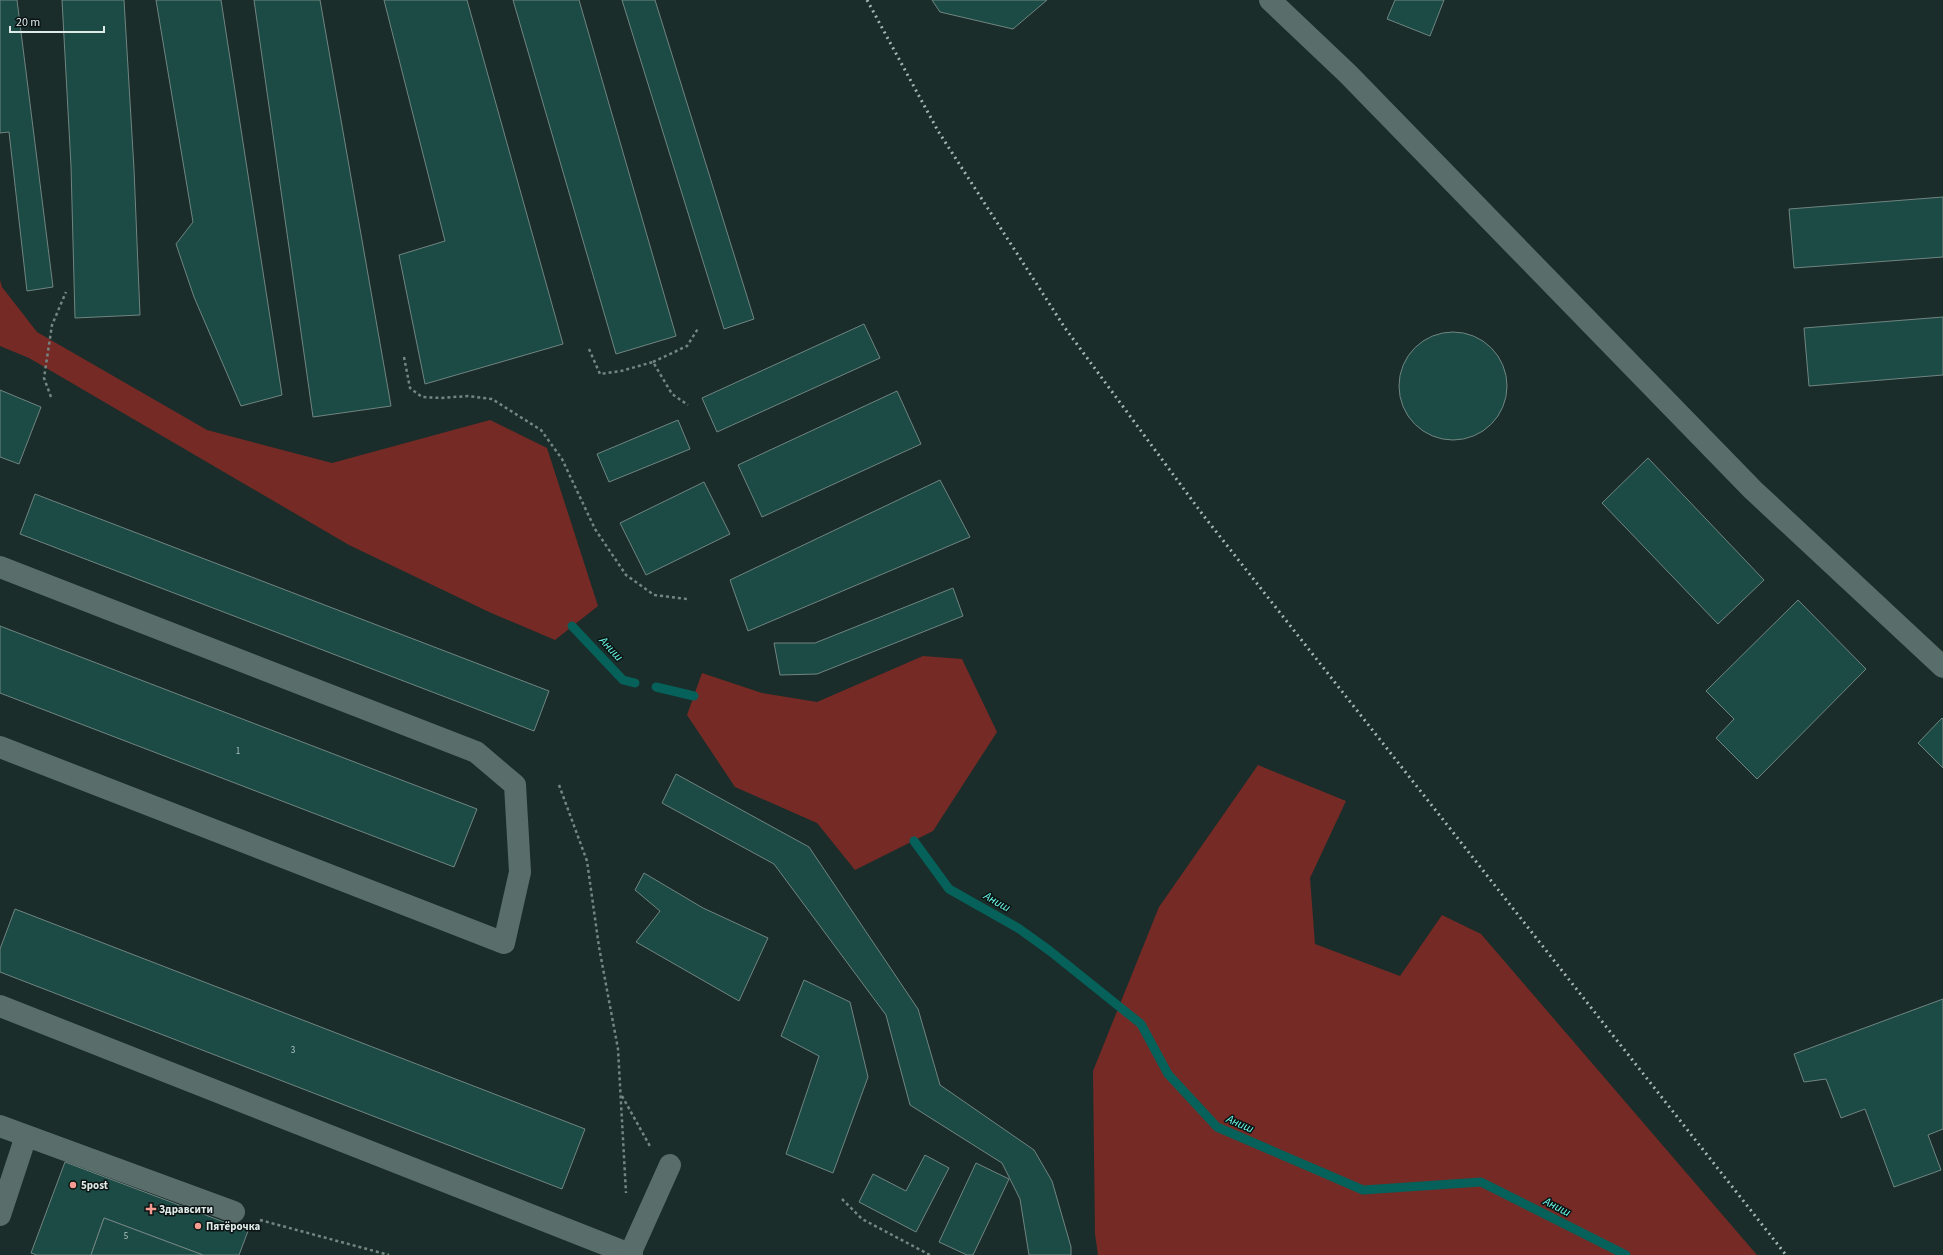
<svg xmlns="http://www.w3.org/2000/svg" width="1943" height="1255" font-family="'Source Sans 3',sans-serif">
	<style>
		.green { fill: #752a25 }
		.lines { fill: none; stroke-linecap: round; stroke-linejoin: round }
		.stream { stroke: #06615a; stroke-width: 9 }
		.building { fill: #1c4a45; stroke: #708582 }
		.path { stroke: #758582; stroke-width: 2.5; stroke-dasharray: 3 3; stroke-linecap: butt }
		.minor { stroke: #596d6a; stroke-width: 22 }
		.rail { stroke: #a6b4b2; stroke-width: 3; stroke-dasharray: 2 4; stroke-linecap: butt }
		.poi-dot { fill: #f59c92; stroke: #0b1312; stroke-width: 1.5 }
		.labels { text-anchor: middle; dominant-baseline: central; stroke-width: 3; stroke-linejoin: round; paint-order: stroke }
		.number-label { font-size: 9px; fill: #aec2bf }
		.poi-label { font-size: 11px; font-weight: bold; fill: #deeae8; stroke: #0b1312; text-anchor: start }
		.water-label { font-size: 12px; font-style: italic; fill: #67f7e7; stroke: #0b1312 }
	</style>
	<rect width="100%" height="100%" fill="#1a2d2a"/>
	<g class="green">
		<path d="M0,280L2,287L37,332L207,430L332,463L490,420L547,448L598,606L555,640L489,612L349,545L29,358L0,346Z"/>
		<path d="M923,656L962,659L997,732L933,831L855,870L817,823L735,787L687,715L702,673L762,693L817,702Z"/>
		<path d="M1258,765L1346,801L1310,878L1315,944L1400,976L1442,915L1481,934L1757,1255H1098L1095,1234L1093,1071L1159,907Z"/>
	</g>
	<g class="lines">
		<g class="stream">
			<path d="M572,626L623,680L635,683"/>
			<path d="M656,687L694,696"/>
			<path d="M914,841L949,889L1018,928L1050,951L1141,1024L1168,1074L1217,1127L1363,1190L1481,1182L1626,1255"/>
		</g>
	</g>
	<g class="building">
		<path d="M0,0H17L53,287L27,291L9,132L0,133Z"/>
		<path d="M62,0H124L134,169L140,315L75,318L71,166Z"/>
		<path d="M156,0H221L282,395L241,406L194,297L176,244L193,222Z"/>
		<path d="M254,0H320L391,406L313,417Z"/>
		<path d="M384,0H467L563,344L425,384L399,255L445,241Z"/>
		<path d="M513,0H579L676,336L616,354Z"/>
		<path d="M622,0H655L754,319L724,329Z"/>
		<path d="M932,0H1047L1013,29L940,12Z"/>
		<path d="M1395,0H1444L1430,36L1387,19Z"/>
		<path d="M1943,197V257L1794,268L1789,209Z"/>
		<path d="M1943,317V375L1809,386L1804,328Z"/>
		<path d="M864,324L880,358L717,432L702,398Z"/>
		<circle cx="1453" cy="386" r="54"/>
		<path d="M0,390L41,407L19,464L0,457Z"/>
		<path d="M897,391L921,444L762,517L738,465Z"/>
		<path d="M678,420L690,449L609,482L597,454Z"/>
		<path d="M1648,458L1764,580L1718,624L1602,503Z"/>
		<path d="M940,480L970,537L748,631L730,580Z"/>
		<path d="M704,482L730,534L646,575L620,523Z"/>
		<path d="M35,494L549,691L534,731L20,534Z"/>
		<path d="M953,588L963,616L817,674L780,675L774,643H815Z"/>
		<path d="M1798,600L1866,669L1757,779L1716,738L1734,719L1706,691Z"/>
		<path d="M0,626L477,809L454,867L0,693Z"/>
		<path d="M1942,718L1943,719V768L1918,743Z"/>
		<path d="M676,774L809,847L918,1009L940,1085L1034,1150L1052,1181L1071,1247V1255H1029L1020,1199L1002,1163L910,1105L886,1015L774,864L662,803Z"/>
		<path d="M644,873L703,908L768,938L739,1001L636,942L660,911L635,890Z"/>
		<path d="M15,909L585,1129L562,1189L0,972V949Z"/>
		<path d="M804,980L850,1002L868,1077L833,1173L786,1154L819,1056L781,1036Z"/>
		<path d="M1943,999V1129L1928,1135L1941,1170L1894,1187L1865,1109L1841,1118L1826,1079L1804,1082L1794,1054Z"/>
		<path d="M925,1155L949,1168L916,1232L859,1202L873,1174L906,1191Z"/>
		<path d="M65,1162L248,1231L239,1255H203L104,1218L91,1255H37L31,1253Z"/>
		<path d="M976,1163L1009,1179L973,1255H967L939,1242Z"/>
		<path d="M104,1218L203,1255H91Z"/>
	</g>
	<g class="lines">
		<g class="path">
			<path d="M589,349L600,374L621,371L653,362L672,394L688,405"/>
			<path d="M404,357L410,388L422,397L441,398L468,396L492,399L541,430L562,459L595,529L626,575L654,595L687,599"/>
			<path d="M653,362L687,346L699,327"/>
			<path d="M51,397L44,378L52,325L66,292"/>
			<path d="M559,785L587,861L599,947L618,1049L626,1193"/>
			<path d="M622,1096L651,1148"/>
			<path d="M842,1199L862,1219L930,1255"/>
			<path d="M260,1220L389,1255"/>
		</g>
		<g class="minor">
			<path d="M1270,0L1348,74L1753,490L1943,667"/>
			<path d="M0,567L476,752L515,785L520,872L504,943L0,747"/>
			<path d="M0,1006L632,1255"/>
			<path d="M0,1126L234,1212"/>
			<path d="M0,1215L26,1136"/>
			<path d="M630,1254L670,1165"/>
		</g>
		<path class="rail" d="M867,0L938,131L1065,328L1203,515L1786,1255"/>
	</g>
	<g class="poi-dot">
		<circle cx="73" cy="1185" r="4"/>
		<path d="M149 1203h4v4h4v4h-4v4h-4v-4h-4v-4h4z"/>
		<circle cx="198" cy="1226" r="4"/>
	</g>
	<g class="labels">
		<g class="number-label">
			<text x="238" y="751">1</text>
			<text x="293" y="1050">3</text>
			<text x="126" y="1236">5</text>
		</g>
		<g class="poi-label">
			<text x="81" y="1185">5post</text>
			<text x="159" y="1209">Здравсити</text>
			<text x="206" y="1226">Пятёрочка</text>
		</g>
		<g class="water-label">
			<text transform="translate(611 649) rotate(47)">Аниш</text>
			<text transform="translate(997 902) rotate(30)">Аниш</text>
			<text transform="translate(1240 1124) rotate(24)">Аниш</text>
			<text transform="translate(1557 1207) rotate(27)">Аниш</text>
		</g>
	</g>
	<path d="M10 26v6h94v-6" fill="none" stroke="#deeae8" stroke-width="2"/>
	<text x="16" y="26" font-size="12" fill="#deeae8" stroke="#0b1312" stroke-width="3" paint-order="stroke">20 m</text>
</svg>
